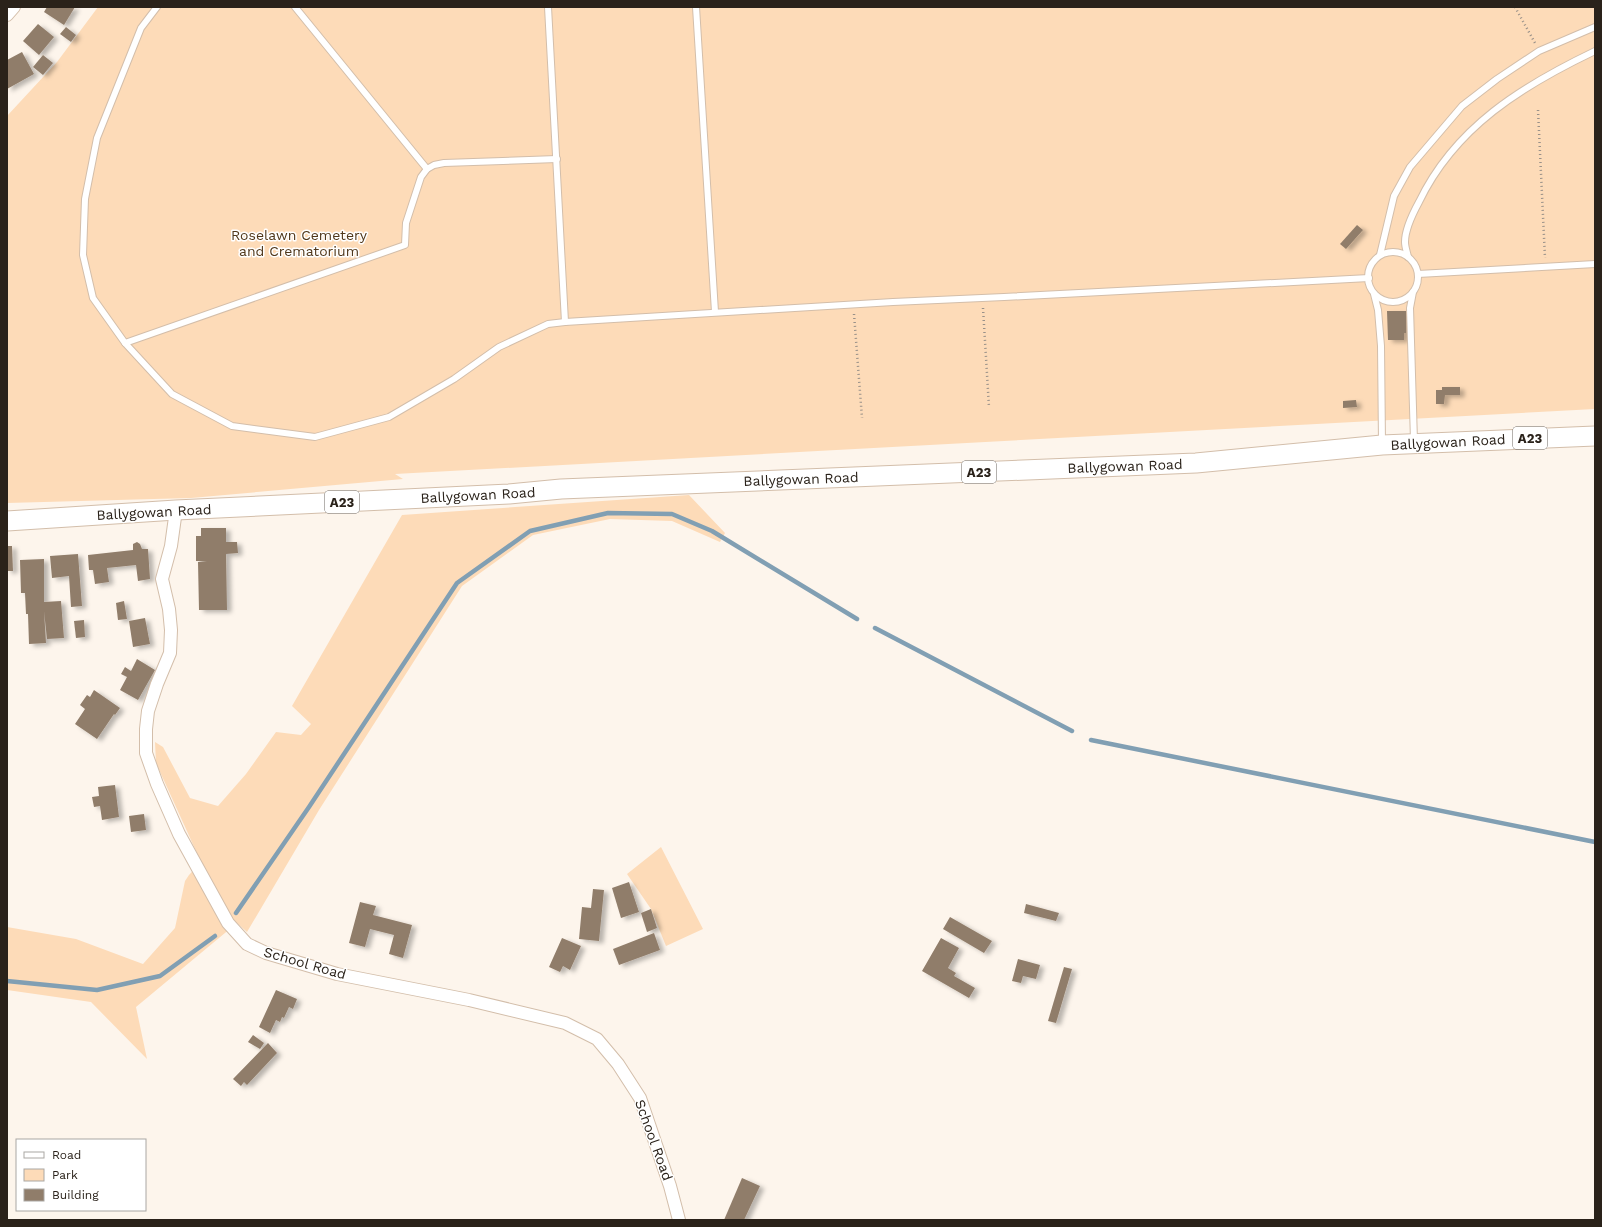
<svg xmlns="http://www.w3.org/2000/svg" width="1602" height="1227" font-family="'Work Sans',sans-serif">
	<style>
		.green { fill: #fddbb8 }
		.lines { fill: none; stroke-linecap: round; stroke-linejoin: round }
		.stream { stroke: #819fb3; stroke-width: 4.5 }
		.building { fill: #907d6a; filter: url(#shadow) }
		.service-casing { stroke: #d3beaa; stroke-width: 8 }
		.minor-casing { stroke: #d3beaa; stroke-width: 14 }
		.primary-casing { stroke: #d3beaa; stroke-width: 21 }
		.path { stroke: #999189; stroke-width: 2.5; stroke-dasharray: 1 3; stroke-linecap: butt }
		.service { stroke: #fff; stroke-width: 6 }
		.minor { stroke: #fff; stroke-width: 12 }
		.primary { stroke: #fff; stroke-width: 19 }
		.labels { text-anchor: middle; dominant-baseline: central; stroke-width: 3; stroke-linejoin: round; paint-order: stroke }
		.shield { fill: #fff; stroke: #6a645f; stroke-width: 1 }
		.shield-label { font-size: 13px; font-weight: bold; fill: #2a221a }
		.park-label { font-size: 14px; fill: #50371a; stroke: #fff }
		.street-label { font-size: 14px; fill: #2a221a; stroke: #fff }
	</style>
	<defs>
		<filter id="shadow"><feDropShadow dx="4.5" dy="2.5" stdDeviation="2" flood-color="#0004"/></filter>
	</defs>
	<rect width="100%" height="100%" fill="#fdf5ec"/>
	<g class="green">
		<path d="M98,7H1595V409L395,474L403,479L191,498L7,503V116L57,62Z"/>
		<path d="M689,495L725,533L720,542L672,521L610,519L533,535L462,586L319,810L247,932L237,923L136,1007L147,1059L91,1002L7,990V927L76,939L143,964L175,928L185,881L189,875L201,862L156,763L155,742L163,747L190,798L218,806L246,774L276,732L301,735L311,724L292,706L402,515Z"/>
		<path d="M661,847L703,929L666,946L651,909L627,874Z"/>
	</g>
	<g class="lines">
		<g class="stream">
			<path d="M875,628L1072,731"/>
			<path d="M1091,740L1595,842"/>
			<path d="M236,913L309,807L457,583L530,531L608,513L672,514L712,531L857,619"/>
			<path d="M7,981L97,990L160,976L215,936"/>
		</g>
	</g>
	<g class="building">
		<path d="M47,7H75L64,25L44,12Z"/>
		<path d="M38,24L54,37L39,55L23,41Z"/>
		<path d="M66,27L76,35L71,42L60,34Z"/>
		<path d="M22,52L34,74L7,89V60Z"/>
		<path d="M43,55L53,63L43,75L33,67Z"/>
		<path d="M1357,225L1363,230L1346,249L1340,244Z"/>
		<path d="M1387,311H1406V333H1404V340H1388Z"/>
		<path d="M1442,387H1460V395H1445L1444,404H1436V390H1442Z"/>
		<path d="M1356,400L1357,407L1343,408V401Z"/>
		<path d="M201,528H226V542H237L238,553L226,554L227,610H199L198,562L207,561H196V536H201Z"/>
		<path d="M137,542L140,544L142,549H148L150,579L138,581L136,565L107,568L109,582L95,584L93,570H89L88,555L133,550V544Z"/>
		<path d="M7,546H12L13,571H7Z"/>
		<path d="M78,554L82,606L71,607L69,576L52,578L50,556Z"/>
		<path d="M44,559V602L61,601L64,638L47,639L44,611L46,643L29,644L28,614H26L25,593H21L20,560Z"/>
		<path d="M124,601L127,619L118,620L116,603Z"/>
		<path d="M145,618L150,644L133,647L129,621Z"/>
		<path d="M84,620L85,637L76,638L74,621Z"/>
		<path d="M137,659L155,670L138,700L120,690L127,677L121,674L125,667L131,671Z"/>
		<path d="M94,690L120,708L115,715L114,714L97,739L75,724L85,709L80,705L87,695L90,697Z"/>
		<path d="M115,785L119,817L102,820L100,806L94,807L92,797L99,796L98,787Z"/>
		<path d="M144,814L146,830L131,832L129,816Z"/>
		<path d="M629,882L639,912L621,918L612,888Z"/>
		<path d="M593,889L604,890L599,941L579,939L582,907L591,908Z"/>
		<path d="M360,902L376,906L373,915L412,925L403,958L389,954L394,935L370,929L365,947L349,943Z"/>
		<path d="M1026,904L1059,913L1056,921L1024,913Z"/>
		<path d="M651,909L657,928L647,932L641,913Z"/>
		<path d="M950,917L992,941L984,953L943,929Z"/>
		<path d="M654,933L660,950L619,965L613,949Z"/>
		<path d="M562,938L581,946L570,970L563,966L560,972L549,967Z"/>
		<path d="M941,938L959,948L948,968L956,973L954,976L975,988L969,998L922,971Z"/>
		<path d="M1018,959L1040,965L1036,979L1023,976L1021,983L1012,981Z"/>
		<path d="M1064,967L1072,969L1056,1023L1048,1021Z"/>
		<path d="M276,990L297,999L293,1009L289,1007L284,1018L282,1017L280,1022L276,1020L270,1033L259,1027Z"/>
		<path d="M253,1035L264,1043L260,1049L248,1042Z"/>
		<path d="M268,1043L277,1053L247,1085L244,1082L241,1086L233,1079Z"/>
		<path d="M742,1178L760,1186L744,1220H724Z"/>
	</g>
	<g class="lines">
		<defs>
			<g id="service">
				<path d="M157,7L141,28L97,138L85,199L83,255L93,298L125,343L172,394L232,426L315,437L389,417L454,379L499,347L548,324L565,322L893,302L1004,297L1369,278"/>
				<path d="M295,7L427,169"/>
				<path d="M548,7L565,322"/>
				<path d="M696,7L715,312"/>
				<circle cx="1393" cy="277" r="25"/>
				<path d="M1380,255L1394,196L1410,167L1462,106L1497,79L1539,51L1595,27"/>
				<path d="M1408,257C1407,252 1405,247 1405,242C1405,229 1413,213 1419,202C1455,127 1522,86 1595,51"/>
				<path d="M1418,274L1595,264"/>
				<path d="M1413,292L1410,308L1414,441"/>
				<path d="M1374,294L1378,310L1381,346L1382,444"/>
				<path d="M125,343L405,245L406,223L421,177L427,169L434,165L444,163L557,159"/>
			</g>
			<g id="minor">
				<path d="M7,15L14,7"/>
				<path d="M176,510L171,546L162,579L169,609L171,630L170,653L157,684L148,711L146,729V753L157,784L179,834L228,923L247,944L266,953L337,974L469,1000L565,1023L597,1039L618,1064L640,1098L670,1186L679,1220"/>
			</g>
			<path id="primary" d="M7,521L176,510L509,494L561,489L1196,463L1382,445L1595,436"/>
		</defs>
		<use href="#service" class="service-casing"/>
		<use href="#minor" class="minor-casing"/>
		<use href="#primary" class="primary-casing"/>
		<g class="path">
			<path d="M1515,7L1535,43"/>
			<path d="M1538,110L1545,258"/>
			<path d="M983,308L989,407"/>
			<path d="M854,314L862,418"/>
		</g>
		<use href="#service" class="service"/>
		<use href="#minor" class="minor"/>
		<use href="#primary" class="primary"/>
	</g>
	<g class="labels">
		<g class="shield">
			<rect x="1513" y="427" width="34" height="22" rx="3"/>
			<rect x="962" y="461" width="34" height="22" rx="3"/>
			<rect x="325" y="491" width="34" height="22" rx="3"/>
		</g>
		<g class="shield-label">
			<text x="1530" y="438">A23</text>
			<text x="979" y="472">A23</text>
			<text x="342" y="502">A23</text>
		</g>
		<g class="park-label">
			<text x="299" y="235">Roselawn Cemetery<tspan x="299" dy="16">and Crematorium</tspan></text>
		</g>
		<g class="street-label">
			<text transform="translate(1448 442) rotate(-3)">Ballygowan Road</text>
			<text transform="translate(1125 466) rotate(-2)">Ballygowan Road</text>
			<text transform="translate(801 479) rotate(-2)">Ballygowan Road</text>
			<text transform="translate(478 495) rotate(-3)">Ballygowan Road</text>
			<text transform="translate(154 512) rotate(-3)">Ballygowan Road</text>
			<text transform="translate(305 963) rotate(16)">School Road</text>
			<text transform="translate(654 1140) rotate(70)">School Road</text>
		</g>
	</g>
	<rect width="1602" height="1227" fill="none" stroke="#2a221a" stroke-width="16"/>
	<rect x="16" y="1139" width="130" height="72" fill="#ffffff" stroke="#aaa7a3"/>
	<rect x="24" y="1152" width="20" height="6" fill="#ffffff" stroke="#aaa7a3"/>
	<text x="52" y="1159" font-size="12" fill="#2a221a">Road</text>
	<rect x="24" y="1169" width="20" height="12" fill="#fddbb8" stroke="#aaa7a3"/>
	<text x="52" y="1179" font-size="12" fill="#2a221a">Park</text>
	<rect x="24" y="1189" width="20" height="12" fill="#907d6a" stroke="#aaa7a3"/>
	<text x="52" y="1199" font-size="12" fill="#2a221a">Building</text>
</svg>
